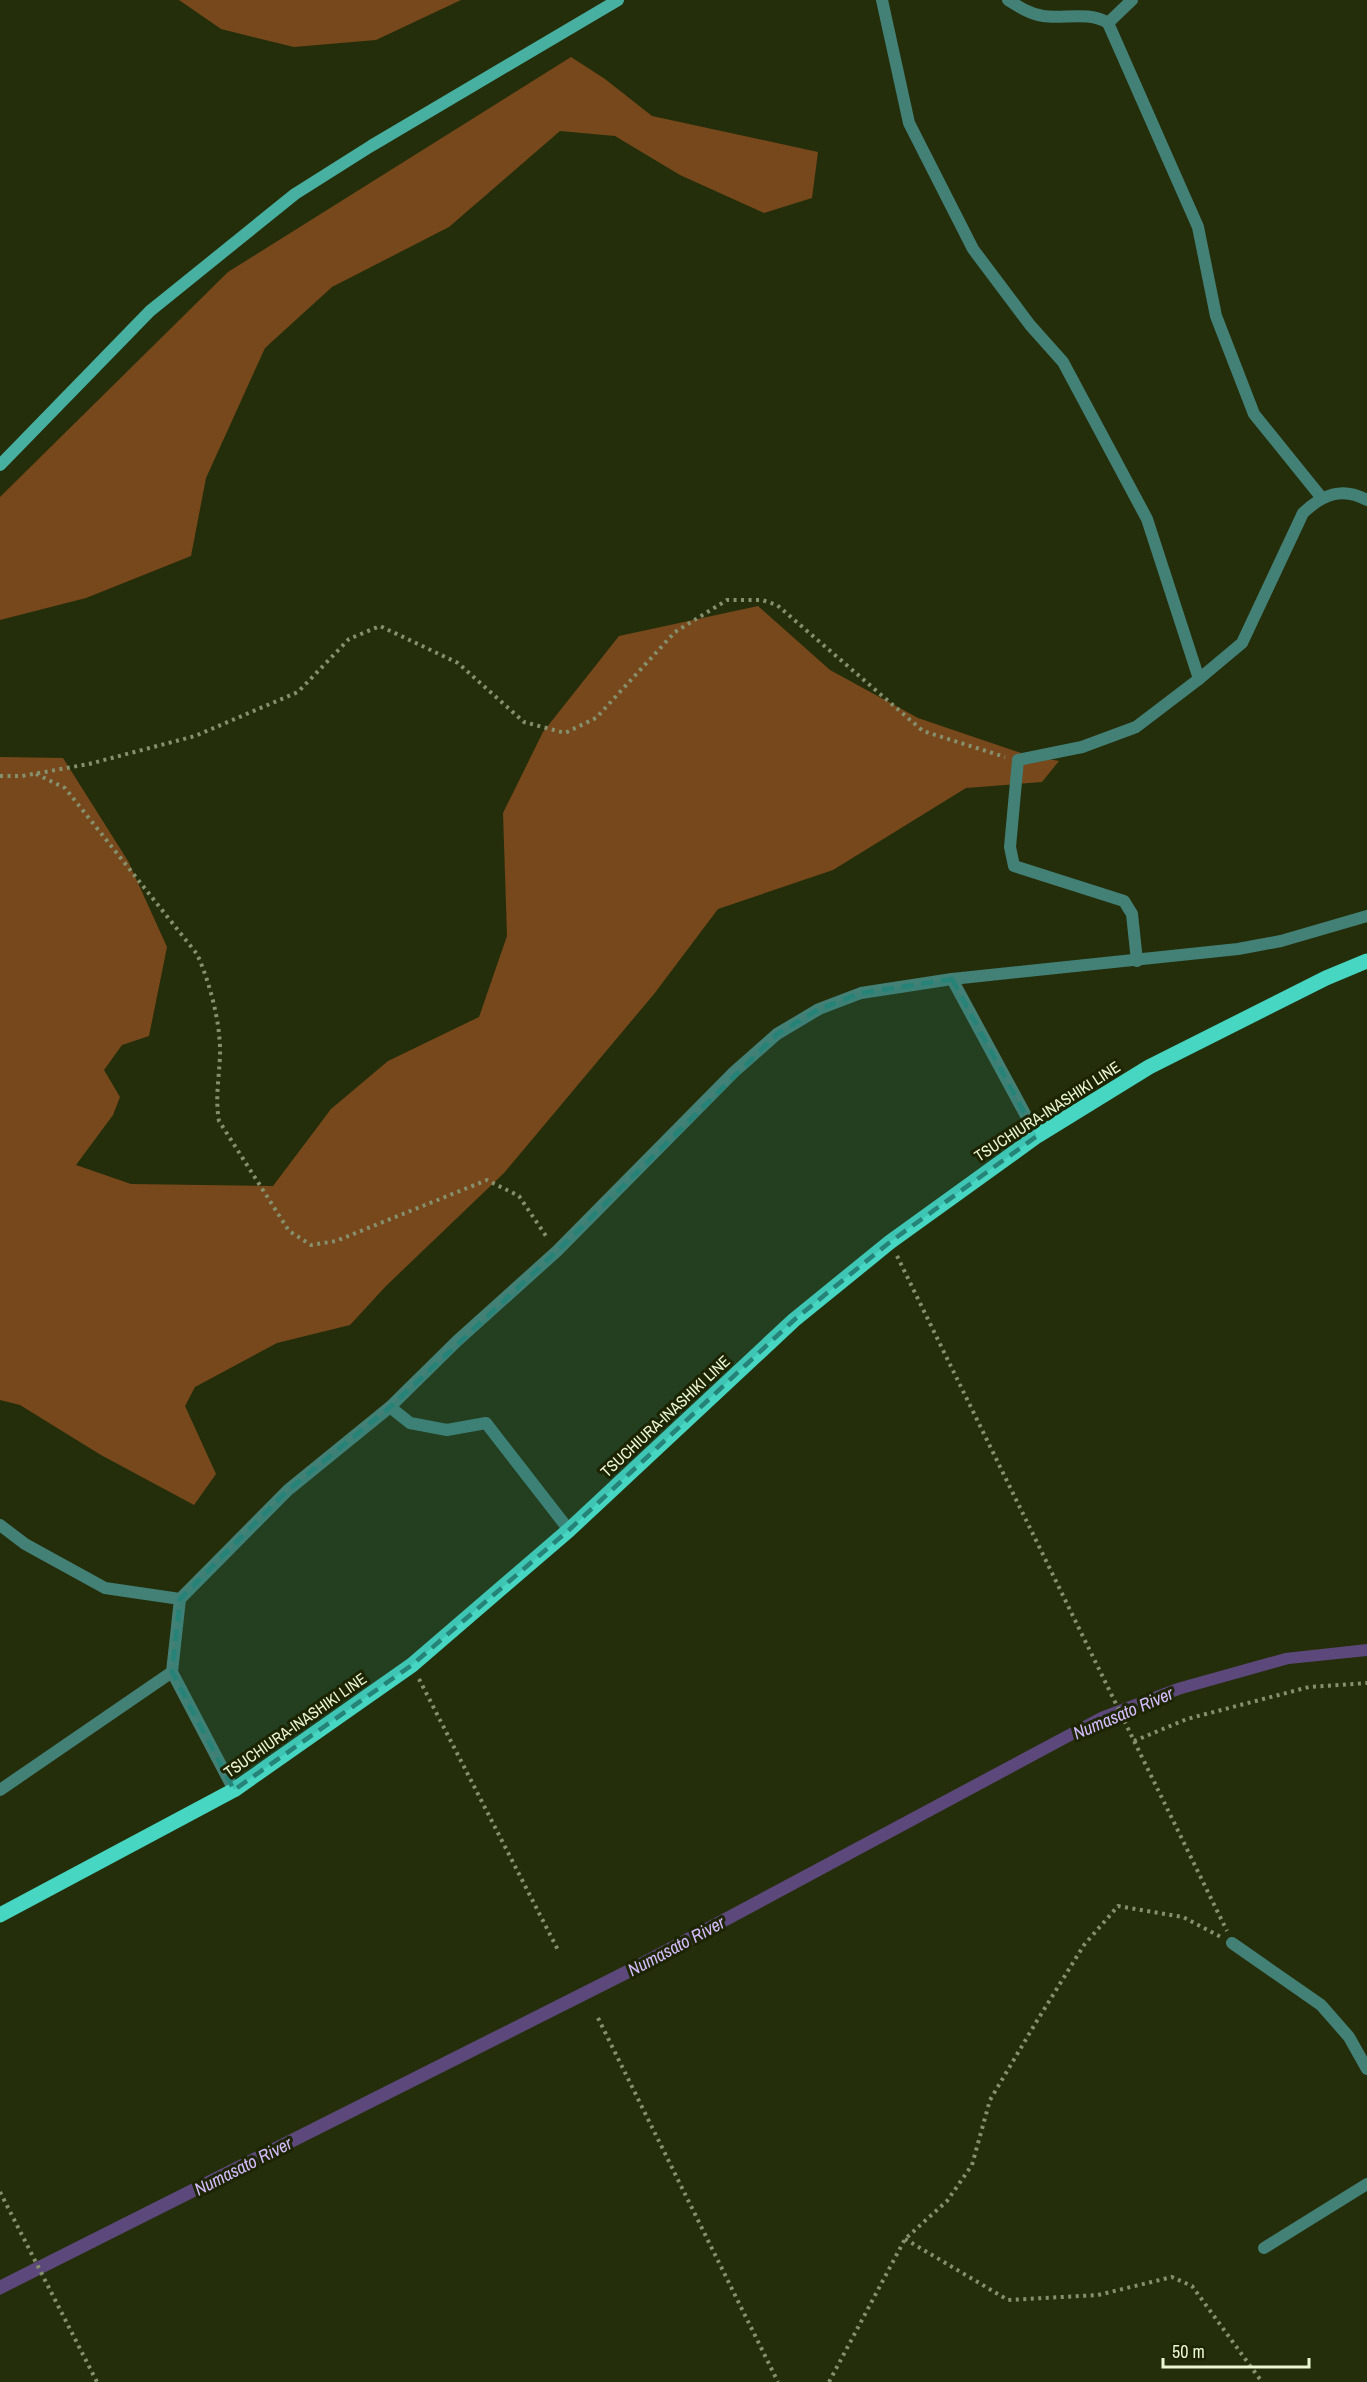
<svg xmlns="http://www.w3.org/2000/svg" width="1367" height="2382" font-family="'Archivo Narrow',sans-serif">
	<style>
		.forest { fill: #76481b }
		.water { fill: #5d487c }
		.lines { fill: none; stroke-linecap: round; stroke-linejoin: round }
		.path { stroke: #86906d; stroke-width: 4; stroke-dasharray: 3 4.5; stroke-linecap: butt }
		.street { stroke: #438076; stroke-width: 12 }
		.secondary { stroke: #47b0a1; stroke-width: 12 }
		.primary { stroke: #46d6c2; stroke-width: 15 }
		.marked { fill: #258378; fill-opacity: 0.2; stroke: #258378; stroke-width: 4.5; stroke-dasharray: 12 8; stroke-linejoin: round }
		.labels { text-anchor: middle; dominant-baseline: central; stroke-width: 6; stroke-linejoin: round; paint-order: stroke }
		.street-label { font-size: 16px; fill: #eaf5d3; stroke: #1c2402 }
		.water-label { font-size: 18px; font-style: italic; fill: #d4bbfc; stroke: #1c2402 }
	</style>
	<rect width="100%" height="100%" fill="#252e0b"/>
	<g class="forest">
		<path d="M179,0H461L376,40L294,47L221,29Z"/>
		<path d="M571,57L605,79L652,116L818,152L812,198L764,213L680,175L615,136L560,131L449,227L332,287L265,348L206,478L191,556L86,598L0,620V497L228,272Z"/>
		<path d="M758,606L830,670L918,718L1027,755L1059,761L1042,782L966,788L833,870L718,909L654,994L504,1173L386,1286L350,1325L277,1343L195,1387L185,1406L216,1474L194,1505L101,1455L20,1405L0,1400V757L63,758L128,861L167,947L149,1036L122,1045L104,1070L120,1097L113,1115L76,1165L131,1184L273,1186L331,1109L388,1061L479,1017L507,936L503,813L543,732L619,636Z"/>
	</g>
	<path class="water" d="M1367,1644V1656L1289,1664L1182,1694L1105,1723L636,1975L0,2295V2280L628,1964L1100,1712L1177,1683L1285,1653Z"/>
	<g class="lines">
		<g class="path">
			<path d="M36,774L65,788L197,954C210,983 221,1024 220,1056C219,1079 215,1098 219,1121L289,1231L311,1245L336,1241L487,1180L519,1196L548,1239"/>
			<path d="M0,776H22L89,764L195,736L298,692L349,639L380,626L458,663L524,722L565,733L596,718L675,632L727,600H762L777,605L923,731L1005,757"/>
			<path d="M897,1256L1227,1931"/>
			<path d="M419,1679L559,1952"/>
			<path d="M1134,1741L1187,1719L1309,1687L1367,1683"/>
			<path d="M598,2018L778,2382"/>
			<path d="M0,2192L97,2382"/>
			<path d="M905,2239L1008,2300L1098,2295L1172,2277L1192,2286L1262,2382"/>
			<path d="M829,2382L905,2239L947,2201L972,2165L990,2100L1035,2024L1084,1945L1118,1906L1183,1917L1221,1937"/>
		</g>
		<g class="street">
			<path d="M882,0L909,123L973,249L1030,325L1063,362L1147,519L1199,679L1136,727L1082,747L1018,760L1010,847L1014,866L1124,901L1132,914L1137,961"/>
			<path d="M1008,0C1019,7 1030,14 1043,16C1064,19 1089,11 1108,23L1198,227L1216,316L1254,414L1321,497"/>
			<path d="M1108,23L1132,0"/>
			<path d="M1199,679L1242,643L1303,513C1322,495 1342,486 1367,500"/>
			<path d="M952,979L1037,1136"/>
			<path d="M390,1407L410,1423L447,1430L486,1423L569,1530"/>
			<path d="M0,1525L25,1544L105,1588L180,1599"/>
			<path d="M172,1672L234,1790"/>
			<path d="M0,1790L172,1672L180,1599L288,1490L390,1407L457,1341L557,1251L734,1072L777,1034L819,1009L861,993L952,979L1238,949L1281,941L1367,916"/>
			<path d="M1232,1943L1321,2005L1349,2037L1367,2069"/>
			<path d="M1264,2248L1367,2184"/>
		</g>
		<path class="secondary" d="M0,465L150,311L295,194L371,146L618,0"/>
		<path class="primary" d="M0,1915L234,1790L412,1665L569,1530L794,1320L890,1242L1037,1136L1149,1067L1326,978L1367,961"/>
	</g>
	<path class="marked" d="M952,979L1037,1136L890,1242L794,1320L569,1530L412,1665L234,1790L172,1672L180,1599L288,1490L390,1407L557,1251L777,1034L819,1009L861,993Z"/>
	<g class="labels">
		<g class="street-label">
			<text transform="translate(1047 1111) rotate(-33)">TSUCHIURA-INASHIKI LINE</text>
			<text transform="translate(665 1416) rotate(-43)">TSUCHIURA-INASHIKI LINE</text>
			<text transform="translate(295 1725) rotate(-35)">TSUCHIURA-INASHIKI LINE</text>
		</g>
		<g class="water-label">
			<text transform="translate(1123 1713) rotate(-23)">Numasato River</text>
			<text transform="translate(676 1946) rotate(-28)">Numasato River</text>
			<text transform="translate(243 2166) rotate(-27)">Numasato River</text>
		</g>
	</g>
	<path d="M1163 2358v9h146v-9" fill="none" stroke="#eaf5d3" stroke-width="3"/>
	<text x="1172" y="2358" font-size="18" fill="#eaf5d3" stroke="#1c2402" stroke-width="4.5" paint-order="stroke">50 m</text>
</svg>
